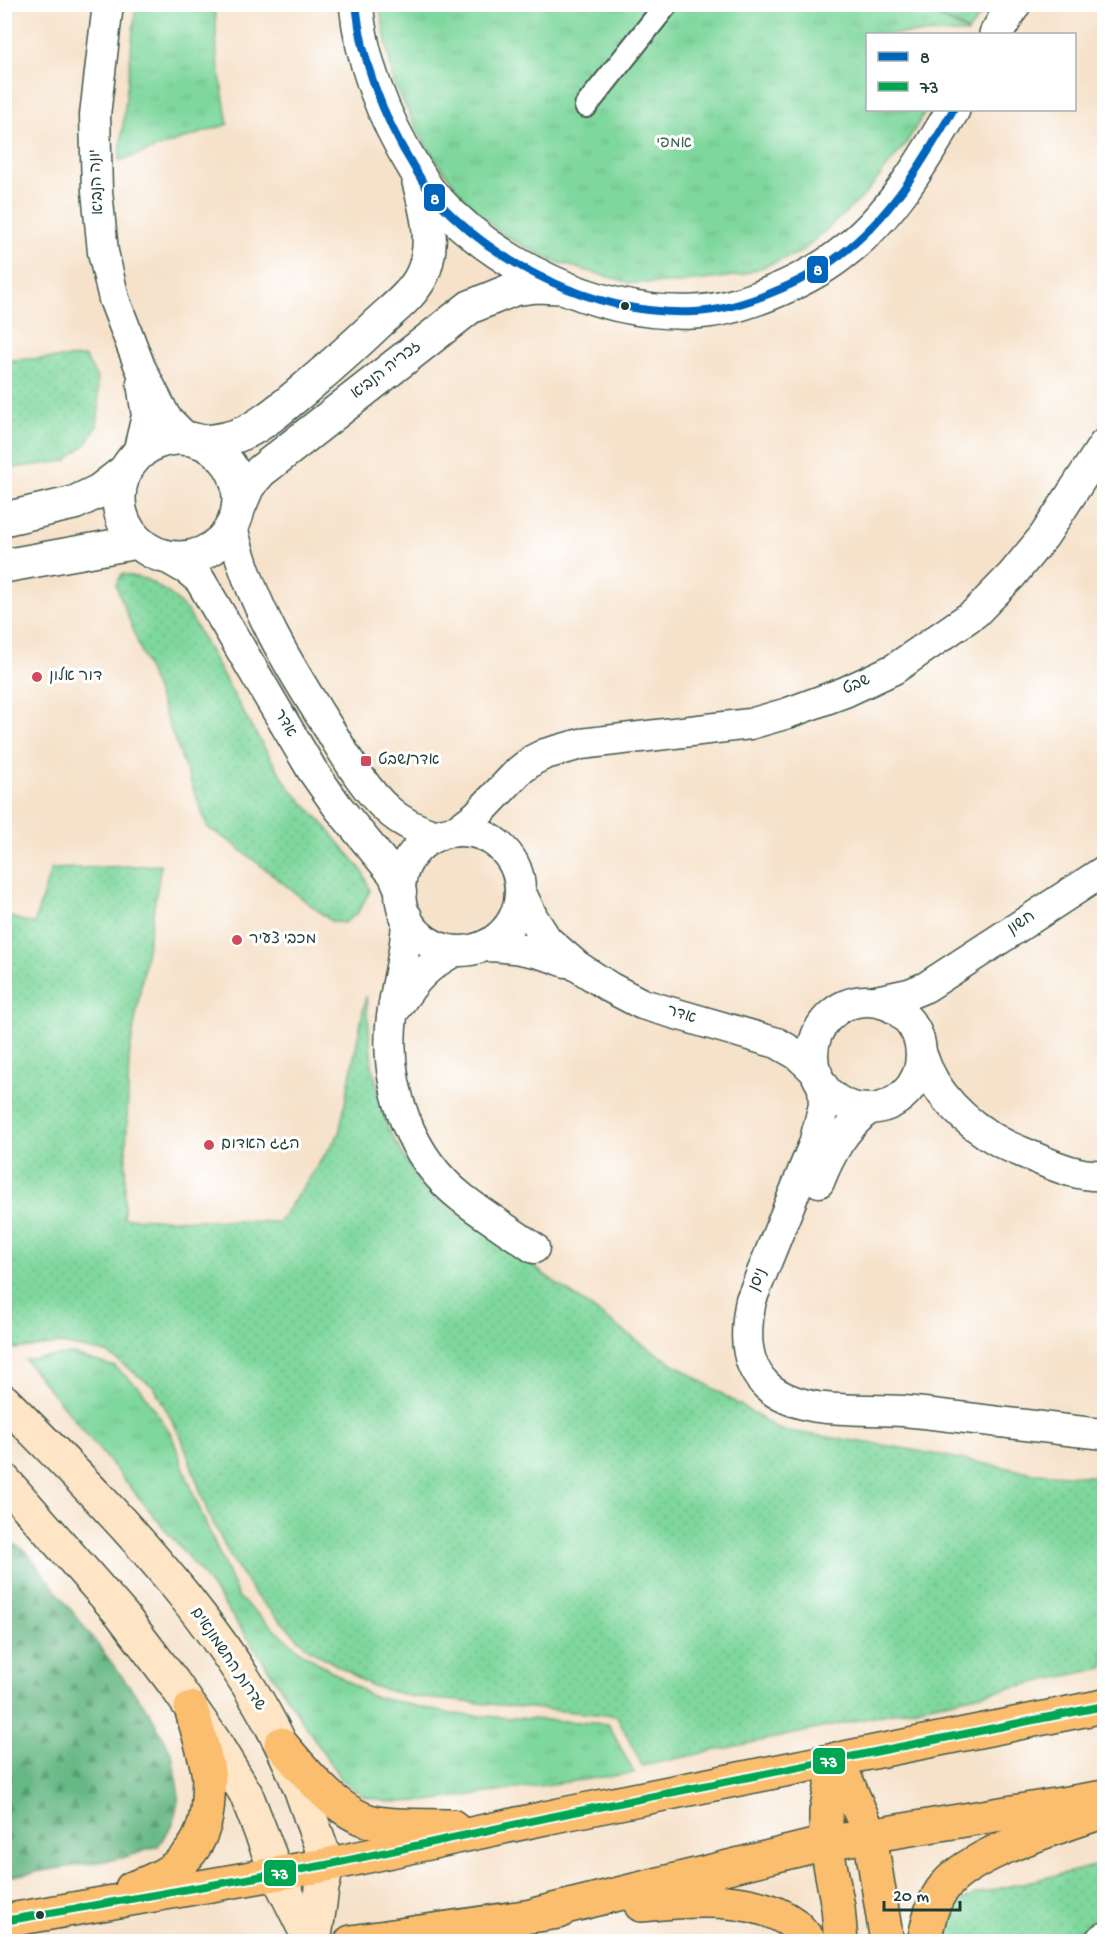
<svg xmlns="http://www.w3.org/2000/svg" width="1109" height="1946" font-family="'Gochi Hand','Playpen Sans Hebrew',sans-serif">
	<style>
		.grass { fill: url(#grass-dots); stroke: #4e8a68; stroke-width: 1.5 }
		.forest { fill: url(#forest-firs); stroke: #427a5c; stroke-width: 1.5 }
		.park { fill: url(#park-tufts); stroke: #4e8a68; stroke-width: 1.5 }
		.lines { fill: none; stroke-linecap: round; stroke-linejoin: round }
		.pedestrian-casing { stroke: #3f564a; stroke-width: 26 }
		.minor-casing { stroke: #3f564a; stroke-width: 33 }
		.tertiary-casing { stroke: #3f564a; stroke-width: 36 }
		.secondary-casing { stroke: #3f564a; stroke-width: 36 }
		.primary-casing { stroke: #3f564a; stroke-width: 36 }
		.trunk-casing { stroke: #3f564a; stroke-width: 36 }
		.pedestrian { stroke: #fff; stroke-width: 22 }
		.minor { stroke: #fff; stroke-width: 30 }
		.tertiary { stroke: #fff; stroke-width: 33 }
		.secondary { stroke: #fde5c5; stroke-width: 33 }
		.primary { stroke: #fabe6e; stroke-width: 33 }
		.trunk { stroke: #fabe6e; stroke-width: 33 }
		.bus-1-casing { stroke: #fff; stroke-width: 12 }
		.bus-2-casing { stroke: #fff; stroke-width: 12 }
		.bus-1 { stroke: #0065bd; stroke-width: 8 }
		.bus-2 { stroke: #00a651; stroke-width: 8 }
		.bus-dot { fill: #1f3d34; stroke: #fff; stroke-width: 2 }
		.poi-dot { fill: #d1495b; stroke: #fff; stroke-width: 2 }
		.labels { text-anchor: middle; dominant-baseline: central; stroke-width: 6; stroke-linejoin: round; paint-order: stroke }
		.park-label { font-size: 16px; fill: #37644e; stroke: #fff }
		.street-label { font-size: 16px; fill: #1f3d34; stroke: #fff }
		.poi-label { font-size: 16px; fill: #1f3d34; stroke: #fff; text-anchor: start }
		.line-badge { stroke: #fff; stroke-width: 2 }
		.badge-label { font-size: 16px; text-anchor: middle; font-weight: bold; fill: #fff }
	</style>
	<defs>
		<pattern id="grass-dots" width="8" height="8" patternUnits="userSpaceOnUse" patternTransform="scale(1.5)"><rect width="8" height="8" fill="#7ed79c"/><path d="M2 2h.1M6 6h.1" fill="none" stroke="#6cb987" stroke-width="1.8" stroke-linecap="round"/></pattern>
		<pattern id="forest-firs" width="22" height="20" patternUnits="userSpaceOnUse" patternTransform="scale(1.5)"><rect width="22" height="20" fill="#66b884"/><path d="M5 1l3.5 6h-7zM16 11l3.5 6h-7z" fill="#53976d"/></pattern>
		<pattern id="park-tufts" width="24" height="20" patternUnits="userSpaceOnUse" patternTransform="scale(1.5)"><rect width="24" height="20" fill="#7ed79c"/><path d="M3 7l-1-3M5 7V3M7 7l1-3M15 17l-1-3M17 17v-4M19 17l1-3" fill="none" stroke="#6cb987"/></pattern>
	</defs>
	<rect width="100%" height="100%" fill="#fff"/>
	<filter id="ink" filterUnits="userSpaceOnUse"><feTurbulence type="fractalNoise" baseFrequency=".0167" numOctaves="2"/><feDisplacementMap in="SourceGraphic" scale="12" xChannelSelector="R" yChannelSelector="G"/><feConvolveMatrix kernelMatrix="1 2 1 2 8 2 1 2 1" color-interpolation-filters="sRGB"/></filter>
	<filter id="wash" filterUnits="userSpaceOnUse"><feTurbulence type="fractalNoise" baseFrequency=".008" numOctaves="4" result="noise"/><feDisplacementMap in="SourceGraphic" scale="24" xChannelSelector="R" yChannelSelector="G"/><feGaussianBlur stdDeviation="1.35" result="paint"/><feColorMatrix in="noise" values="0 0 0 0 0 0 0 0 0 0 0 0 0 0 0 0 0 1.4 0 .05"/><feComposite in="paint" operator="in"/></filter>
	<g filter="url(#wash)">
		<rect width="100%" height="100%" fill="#f6e2ca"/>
		<g class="grass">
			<path d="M85,357L97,378L99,407L97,426L88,442L66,461L5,469V360Z"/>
			<path d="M122,574L146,579L170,594L188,612L251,726L288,786L328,829L363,872L370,891L357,914L344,923L331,921L231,842L208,828L116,585Z"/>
			<path d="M161,865L129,1057L124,1218L279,1222L339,1134L366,996L372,1065L388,1128L421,1187L648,1348L780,1430L902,1448L1034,1473L1104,1477V1668L642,1766L617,1716L413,1697L372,1686L309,1649L255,1595L230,1556L208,1513L182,1439L154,1387L107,1353L61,1344L14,1349L5,1341L4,915L34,924L51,869Z"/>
			<path d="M1104,1864V1915L1091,1922L1067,1941L941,1942V1929L949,1909L975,1894Z"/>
		</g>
		<path class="forest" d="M5,1539L26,1551L150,1713L172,1754L179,1796L173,1824L158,1846L123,1858L5,1877Z"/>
		<g class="park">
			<path d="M379,4H915L969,33L868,34V110H926L907,142L863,197L801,252L742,275L680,283H630L553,261L501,234L464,198L426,146L394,84Z"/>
			<path d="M136,5H215L217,57L228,124L119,161Z"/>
			<path d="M919,5H987L969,31Z"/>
			<path d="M72,1354L115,1367L141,1389L171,1434L196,1501L239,1598L301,1652L371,1696L451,1714L608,1724L634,1773L427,1801L388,1802L363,1796L340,1778L248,1638L202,1574L25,1360Z"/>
		</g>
	</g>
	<g filter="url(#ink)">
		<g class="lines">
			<defs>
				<path id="pedestrian" d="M586,106L667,4"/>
				<g id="minor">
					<path d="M108,4L95,115L97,191L103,252L114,299L140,367L166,418L186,438"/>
					<path d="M138,453L147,416L142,383"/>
					<path d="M232,526C249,602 290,668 331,732C347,758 365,790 388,810C402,823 418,830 436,836"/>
					<path d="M167,558L188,570L200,580L312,770L338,807L393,874L401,892"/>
					<path d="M456,831L476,816L519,771L533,760L545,754L581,744L750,724L788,713L845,692L894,669L975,613L1012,575L1044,536L1104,444"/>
					<circle cx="460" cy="891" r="60"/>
					<path d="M520,891L533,918L547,940L577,966L611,988L642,1004L777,1043L798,1055L817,1073"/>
					<path d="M407,917C407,955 394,989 391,1026C386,1090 411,1158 462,1198C485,1216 510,1231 534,1248"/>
					<path d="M484,946C513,946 539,951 566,962"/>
					<path d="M876,1001L909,994L926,987L1104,871"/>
					<circle cx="867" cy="1055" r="54"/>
					<path d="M397,1007C414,981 427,965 455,951"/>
					<path d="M922,1055C934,1093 965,1123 1000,1142C1012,1149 1026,1153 1038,1159C1059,1168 1082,1177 1104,1175"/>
					<path d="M823,1086L824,1105L814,1144L751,1300C745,1330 743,1363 767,1386C780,1398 800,1404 817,1407C846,1411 875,1409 904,1411C971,1418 1038,1427 1104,1434"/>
					<path d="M819,1182C830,1154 844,1128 869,1109"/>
					<path d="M1099,1942L1104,1938"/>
				</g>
				<g id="tertiary">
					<path d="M356,4C362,64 384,119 415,169C421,178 425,188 433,196C496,266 598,316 694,312C738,311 805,282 840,255C890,218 922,163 953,110"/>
					<path d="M996,34L1014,4"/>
					<circle cx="179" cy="498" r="60"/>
					<path d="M202,442C218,441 231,439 246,432C266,422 284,406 301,392C328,369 354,346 379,322C394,308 413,294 422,275C436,244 427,213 419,182"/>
					<path d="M239,507L248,486L261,471L470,307L514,289L537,286L560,287"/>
					<path d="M4,519L74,503L99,491L126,470"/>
					<path d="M4,566L137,542"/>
				</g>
				<g id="secondary">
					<path d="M4,1401C120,1518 257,1653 309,1813C313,1827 325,1852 326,1865C326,1872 324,1881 322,1888C320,1906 317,1924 314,1942"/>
					<path d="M4,1480L122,1615L173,1682L214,1741L246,1794L277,1874L311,1942"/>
				</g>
				<g id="primary">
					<path d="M837,1759L870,1835L887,1942"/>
					<path d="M837,1759L826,1812V1843L838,1907L841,1942"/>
				</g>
				<g id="trunk">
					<path d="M281,1744C305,1771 338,1816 377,1823C401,1827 427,1825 452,1826"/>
					<path d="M132,1888C178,1873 206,1849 208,1799C208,1790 210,1780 208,1771C204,1750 197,1729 191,1708"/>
					<path d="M641,1905C687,1900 754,1894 794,1924C800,1929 805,1936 810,1942"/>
					<path d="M537,1914L826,1843L1104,1797"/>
					<path d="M4,1921L326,1865L564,1814L1104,1706"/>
					<path d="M351,1942L559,1912"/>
					<path d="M924,1942C928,1922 932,1901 945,1886C973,1852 1057,1828 1099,1813"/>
				</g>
			</defs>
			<use href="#pedestrian" class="pedestrian-casing"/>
			<use href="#minor" class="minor-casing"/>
			<use href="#tertiary" class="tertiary-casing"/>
			<use href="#secondary" class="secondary-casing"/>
			<use href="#primary" class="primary-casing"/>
			<use href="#trunk" class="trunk-casing"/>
			<use href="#pedestrian" class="pedestrian"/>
			<use href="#minor" class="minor"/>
			<use href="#tertiary" class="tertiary"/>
			<use href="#secondary" class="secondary"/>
			<use href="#primary" class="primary"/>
			<use href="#trunk" class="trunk"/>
			<defs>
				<path id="bus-1" d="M356,4C362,64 384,119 415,169C421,178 425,188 433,196C496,266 598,316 694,312C738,311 805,282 840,255C890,218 922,163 953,110"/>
				<path id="bus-2" d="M4,1921L326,1865L564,1814L1104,1706"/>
			</defs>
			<use href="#bus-1" class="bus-1-casing"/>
			<use href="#bus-2" class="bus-2-casing"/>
			<use href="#bus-1" class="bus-1"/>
			<use href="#bus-2" class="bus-2"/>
		</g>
	</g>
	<g class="bus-dot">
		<circle cx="625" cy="306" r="5"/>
		<circle cx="40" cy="1915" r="5"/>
	</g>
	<g class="poi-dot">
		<circle cx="37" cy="677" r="6"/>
		<rect x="360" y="755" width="12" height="12" rx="3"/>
		<circle cx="237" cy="940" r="6"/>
		<circle cx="209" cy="1145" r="6"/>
	</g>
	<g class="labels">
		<g class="park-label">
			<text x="674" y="144">אמפי</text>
		</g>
		<g class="street-label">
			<text transform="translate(98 182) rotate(-93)">יונה הנביא</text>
			<text transform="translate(387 371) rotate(-38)">זכריה הנביא</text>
			<text transform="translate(857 686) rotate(-24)">שבט</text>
			<text transform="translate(284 724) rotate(59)">אדר</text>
			<text transform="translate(1022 924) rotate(-33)">חשון</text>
			<text transform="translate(681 1016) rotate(17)">אדר</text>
			<text transform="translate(759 1280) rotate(-68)">ניסן</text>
			<text transform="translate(227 1660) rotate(56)">שדרות החשמונאים</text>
		</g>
		<g class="poi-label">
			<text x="49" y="677">דור אלון</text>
			<text x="378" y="761">אדר/שבט</text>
			<text x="249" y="940">מכבי צעיר</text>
			<text x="221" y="1145">הגג האדום</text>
		</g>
	</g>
	<g class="line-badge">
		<rect x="423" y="183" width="23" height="29" rx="6" fill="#0065bd"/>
		<rect x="806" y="255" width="23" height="29" rx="6" fill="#0065bd"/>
		<rect x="812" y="1747" width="34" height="28" rx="6" fill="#00a651"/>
		<rect x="263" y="1859" width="34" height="28" rx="6" fill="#00a651"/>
	</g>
	<g class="badge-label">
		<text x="435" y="204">8</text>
		<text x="818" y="275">8</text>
		<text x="829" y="1767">73</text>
		<text x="280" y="1879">73</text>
	</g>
	<rect width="1109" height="1946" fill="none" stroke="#fff" stroke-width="24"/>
	<rect x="866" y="33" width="210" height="78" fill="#ffffff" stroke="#a5b1ae" stroke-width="1.5"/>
	<rect x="878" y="52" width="30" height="9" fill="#0065bd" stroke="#a5b1ae" stroke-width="1.5"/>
	<text x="920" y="63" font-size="18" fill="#1f3d34">8</text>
	<rect x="878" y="82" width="30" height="9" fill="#00a651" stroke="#a5b1ae" stroke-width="1.5"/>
	<text x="920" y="93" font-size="18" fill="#1f3d34">73</text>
	<path d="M884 1901v9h76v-9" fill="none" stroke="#1f3d34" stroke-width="3"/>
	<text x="893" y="1901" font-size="18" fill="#1f3d34" stroke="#ffffff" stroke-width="4.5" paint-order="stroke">20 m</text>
</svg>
